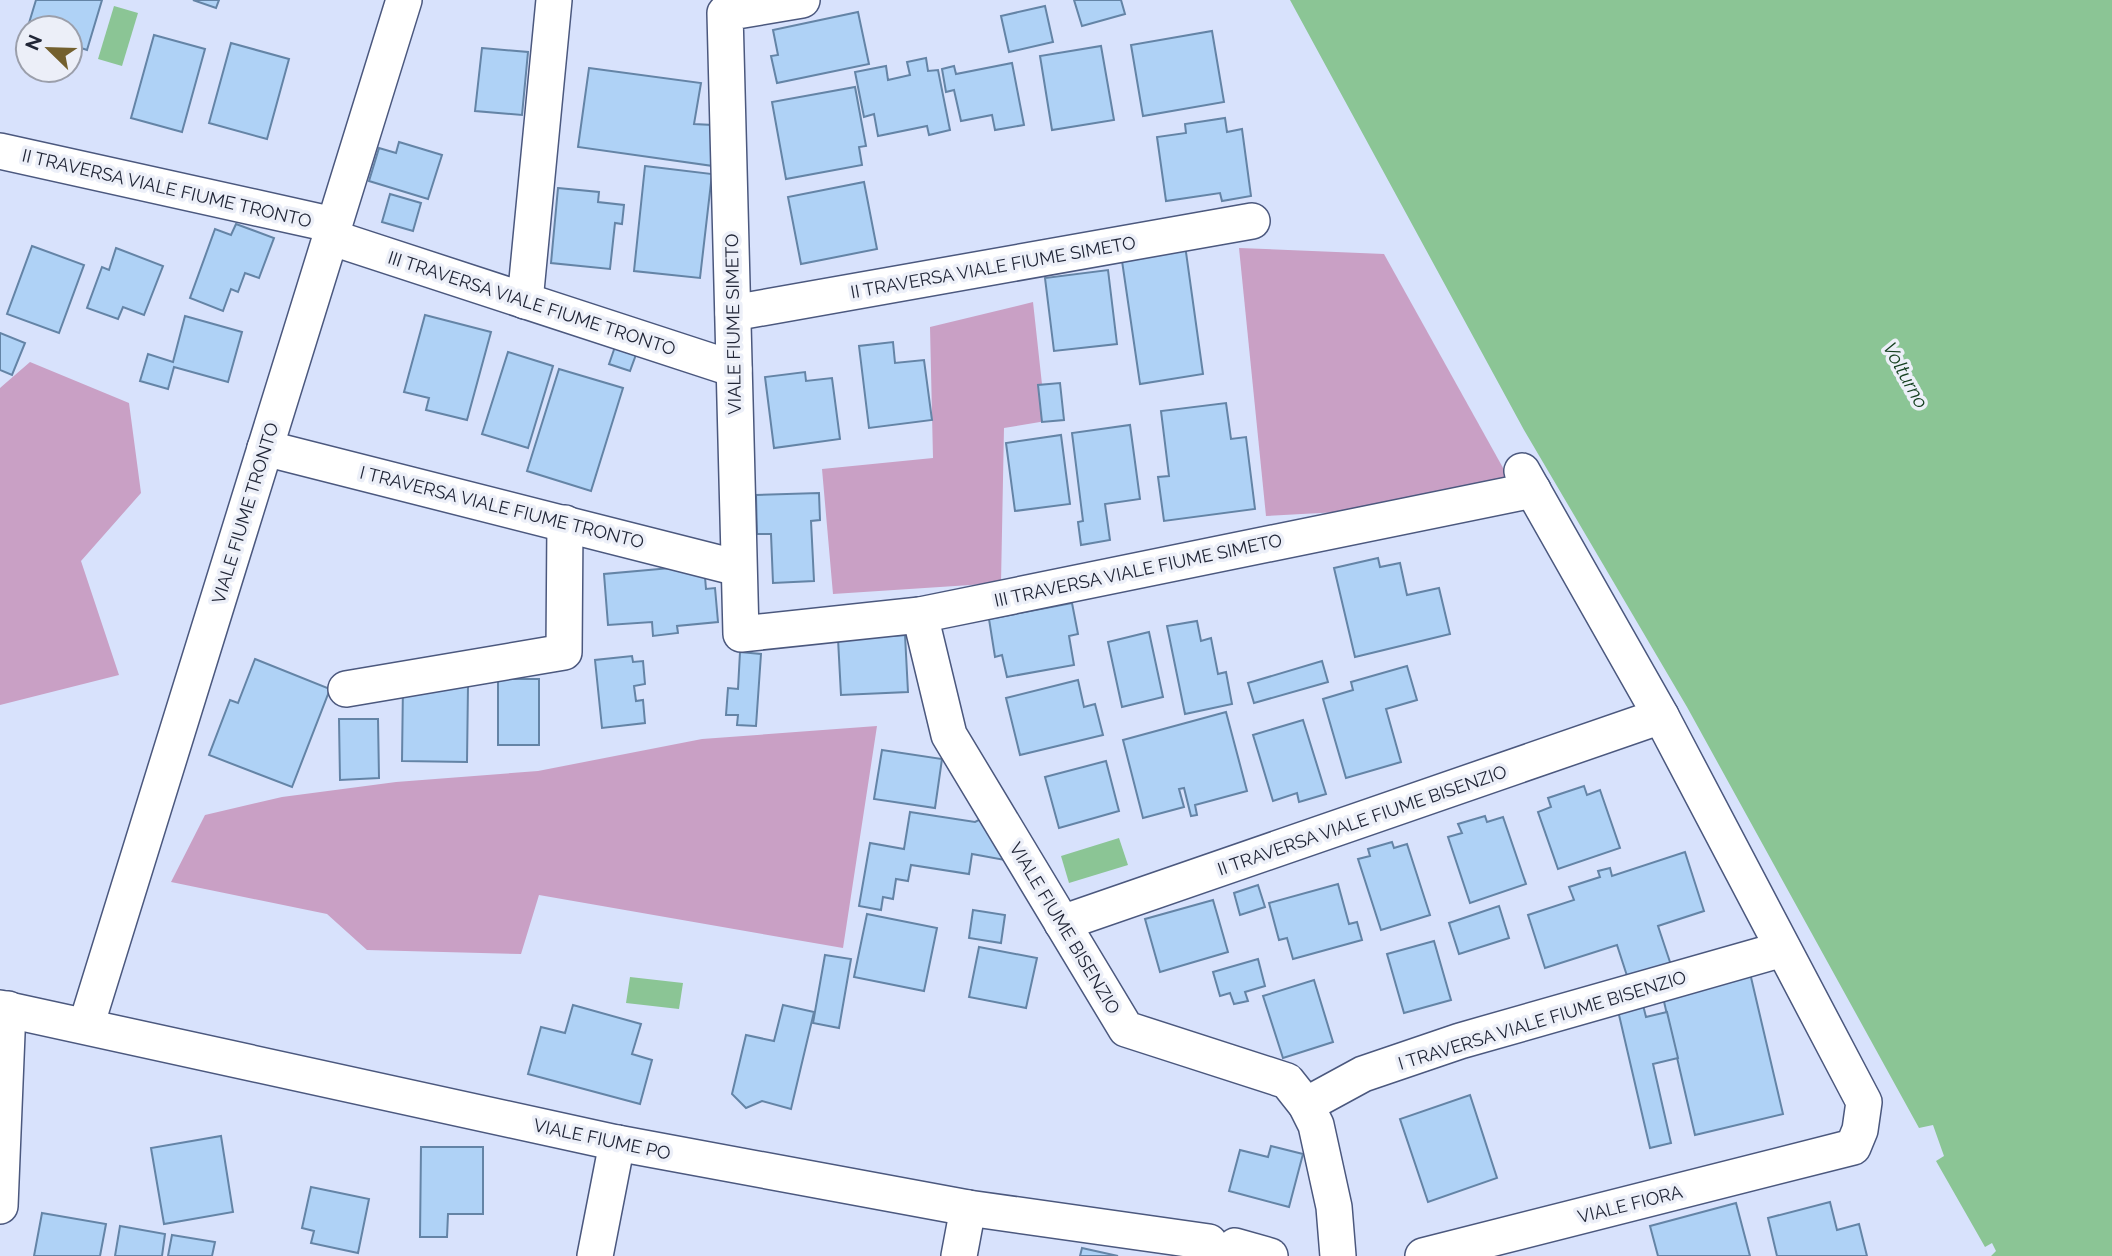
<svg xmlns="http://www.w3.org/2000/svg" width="2112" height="1256" font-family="Raleway,sans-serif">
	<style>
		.green { fill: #c9a0c5 }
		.water { fill: #8bc595 }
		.building { fill: #afd2f6; stroke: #6484a6; stroke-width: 2 }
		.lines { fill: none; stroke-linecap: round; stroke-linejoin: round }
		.minor-casing { stroke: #4b587e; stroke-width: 38 }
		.minor { stroke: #fff; stroke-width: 35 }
		.labels { text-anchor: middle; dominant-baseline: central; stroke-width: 7; stroke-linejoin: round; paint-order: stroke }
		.street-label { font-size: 18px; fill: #212637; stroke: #eceff8 }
		.water-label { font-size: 19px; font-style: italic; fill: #154020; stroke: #eceff8 }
	</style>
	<rect width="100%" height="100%" fill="#d8e2fc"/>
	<g class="green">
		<path d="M1239,248L1384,254L1522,502L1266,516Z"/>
		<path d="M1033,302L1046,421L1004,428L1001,583L833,594L822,469L933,458L930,327Z"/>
		<path d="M30,362L129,403L141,493L81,561L119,675L0,705V388Z"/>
		<path d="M877,726L843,948L539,895L521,954L367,950L327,914L171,882L205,815L282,797L396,782L538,771L702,739Z"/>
	</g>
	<g class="water">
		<path d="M1290,0H2112V1256H1991L1996,1251L1992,1243L1985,1247L1936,1161L1944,1156L1933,1125L1919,1128L1687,707L1524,430Z"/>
		<path d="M114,6L138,13L122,66L98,59Z"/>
		<path d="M1119,838L1128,865L1069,883L1061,856Z"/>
		<path d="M630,977L683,983L679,1009L626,1003Z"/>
	</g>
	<g class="building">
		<path d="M36,0H102L87,50L72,45L70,52V28H28L26,33Z"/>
		<path d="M193,0H219L216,8Z"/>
		<path d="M1074,0H1121L1125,14L1082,26Z"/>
		<path d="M1045,6L1053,42L1009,52L1001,16Z"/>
		<path d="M858,12L869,64L777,83L771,56L778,55L773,30Z"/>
		<path d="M1212,31L1224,102L1143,116L1131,45Z"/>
		<path d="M154,35L205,49L182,132L131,118Z"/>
		<path d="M231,43L289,59L267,139L209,123Z"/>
		<path d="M1101,46L1114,120L1052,130L1040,56Z"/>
		<path d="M482,48L528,52L522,115L475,111Z"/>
		<path d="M926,58L928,71L938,70L950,130L929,135L927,126L878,136L874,114L864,117L855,72L886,66L888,80L910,75L907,62Z"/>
		<path d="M1012,63L1024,125L995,130L992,115L961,121L954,90L946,92L942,69L954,66L956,74Z"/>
		<path d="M589,68L701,83L694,124L713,125V166L578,147Z"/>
		<path d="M855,87L866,146L859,147L862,165L786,179L772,102Z"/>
		<path d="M1225,118L1227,132L1242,129L1251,196L1222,201L1220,193L1166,201L1157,137L1186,133L1185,124Z"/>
		<path d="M399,142L442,155L428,199L369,181L379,148L396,153Z"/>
		<path d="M645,166L712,174L700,278L634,271Z"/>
		<path d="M864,182L877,249L801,264L788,197Z"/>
		<path d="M558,188L599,192L598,202L624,205L622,224L615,223L610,269L551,263Z"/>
		<path d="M390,194L421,203L413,231L382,222Z"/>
		<path d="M236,224L274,238L259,278L245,273L238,292L231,289L223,311L190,298L215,229L231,235Z"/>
		<path d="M1185,245L1203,374L1140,384L1121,254Z"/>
		<path d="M32,246L84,265L59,333L7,314Z"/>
		<path d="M116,248L163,266L144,315L123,307L118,319L87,308L102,267L109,270Z"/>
		<path d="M1108,270L1117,344L1054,351L1045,278Z"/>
		<path d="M425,315L491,332L467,420L426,410L429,398L404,392Z"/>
		<path d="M185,316L242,332L228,382L174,367L168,389L140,381L148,354L173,362Z"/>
		<path d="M0,333L25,343L12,375L0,370Z"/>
		<path d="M617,341L638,349L630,371L609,364Z"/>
		<path d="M893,342L895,363L924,360L932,420L869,428L859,346Z"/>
		<path d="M508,352L553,366L528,448L482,434Z"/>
		<path d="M559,369L623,388L591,491L527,471Z"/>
		<path d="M805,372L806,381L832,378L840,439L774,448L765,377Z"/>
		<path d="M1060,383L1064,420L1042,422L1038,385Z"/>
		<path d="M1226,403L1231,439L1246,437L1255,509L1164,521L1158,477L1169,476L1161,411Z"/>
		<path d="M1130,425L1140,499L1105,504L1110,540L1081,545L1078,522L1083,521L1072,433Z"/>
		<path d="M1061,435L1070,504L1015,511L1006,443Z"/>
		<path d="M819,493L820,520L811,521L814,581L773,583L771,534H757L756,495Z"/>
		<path d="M1378,558L1380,567L1400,563L1407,595L1439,588L1450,634L1355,657L1334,568Z"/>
		<path d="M704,565L706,589L715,588L718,622L677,626L678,633L653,636L652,622L608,625L604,574Z"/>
		<path d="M1072,603L1078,634L1069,636L1074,665L1007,677L1002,655L995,657L989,619Z"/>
		<path d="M1197,621L1201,641L1211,638L1218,674L1226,672L1232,704L1185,714L1167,626Z"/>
		<path d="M1149,632L1163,697L1122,707L1108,642Z"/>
		<path d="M905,635L908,692L841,695L838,639Z"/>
		<path d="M740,652L761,654L756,726L737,725L738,715H726L728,688L738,689Z"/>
		<path d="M632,656L633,662L643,661L645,684L634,686L636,701L643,700L645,723L602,728L595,660Z"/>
		<path d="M255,659L330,689L292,787L209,755L230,700L238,703Z"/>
		<path d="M1322,661L1328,682L1254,703L1248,683Z"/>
		<path d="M1407,666L1417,700L1386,709L1401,762L1346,778L1323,699L1353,690L1351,682Z"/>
		<rect x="498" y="679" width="41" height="66"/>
		<path d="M1078,680L1084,707L1095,704L1103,735L1020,755L1006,698Z"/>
		<path d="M403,684L468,685L467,762L402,761Z"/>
		<path d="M1226,712L1247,791L1195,805L1197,815L1191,816L1184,788L1179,789L1184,807L1143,818L1123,740Z"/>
		<path d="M339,719H378L379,778L340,780Z"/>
		<path d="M1303,720L1326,794L1299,802L1297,793L1273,801L1253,735Z"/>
		<path d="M882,750L942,759L935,808L874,799Z"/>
		<path d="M1106,761L1119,811L1059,828L1045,777Z"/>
		<path d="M1584,786L1587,795L1600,790L1620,848L1558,869L1538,812L1551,807L1548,798Z"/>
		<path d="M910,812L975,822L987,816L1010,861L972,854L969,874L911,865L908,881L896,879L893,899L883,897L881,910L859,906L870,843L904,849Z"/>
		<path d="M1485,816L1487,822L1503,817L1526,884L1470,903L1448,837L1462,833L1458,824Z"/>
		<path d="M1392,842L1394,848L1407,844L1430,915L1381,930L1358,859L1370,856L1368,849Z"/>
		<path d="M1685,852L1704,911L1658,926L1673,971L1630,985L1617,945L1545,968L1528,915L1574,900L1569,887L1600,877L1598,871L1610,868L1612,876Z"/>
		<path d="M1338,884L1349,924L1357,922L1362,940L1293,959L1287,938L1279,940L1269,903Z"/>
		<path d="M1258,885L1265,907L1240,915L1234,893Z"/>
		<path d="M1213,900L1228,952L1160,972L1145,919Z"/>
		<path d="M1499,906L1509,938L1459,954L1449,923Z"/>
		<path d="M973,910L1005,915L1001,943L969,938Z"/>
		<path d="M867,914L937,928L924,991L854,977Z"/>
		<path d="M1434,941L1451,1000L1404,1013L1387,954Z"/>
		<path d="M979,947L1037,958L1026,1008L969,997Z"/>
		<path d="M825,955L851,959L839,1028L813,1023Z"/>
		<path d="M1258,959L1265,986L1245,992L1248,1001L1234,1004L1230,993L1220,996L1213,972Z"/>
		<path d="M1750,973L1783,1114L1695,1135L1662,993Z"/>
		<path d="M1314,980L1333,1042L1283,1058L1263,996Z"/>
		<path d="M1641,997L1646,1017L1667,1012L1678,1058L1653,1064L1671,1143L1650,1148L1616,1002Z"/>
		<path d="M573,1005L641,1024L632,1054L652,1060L640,1104L528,1074L541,1027L565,1033Z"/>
		<path d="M783,1005L814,1012L791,1109L762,1101L746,1108L732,1094L746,1035L774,1041Z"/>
		<path d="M1470,1095L1497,1178L1428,1202L1400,1119Z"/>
		<path d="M221,1136L233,1212L164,1224L151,1148Z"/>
		<path d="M1271,1146L1303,1154L1289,1207L1229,1191L1240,1150L1268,1157Z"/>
		<path d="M421,1147H483V1214H448L447,1237H420Z"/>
		<path d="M311,1187L369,1199L358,1253L311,1243L314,1231L302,1228Z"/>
		<path d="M1830,1202L1837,1230L1859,1224L1867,1256H1777L1768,1218Z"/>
		<path d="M1736,1203L1750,1256H1658L1650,1226Z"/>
		<path d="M42,1213L106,1224L100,1256H34Z"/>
		<path d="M120,1226L165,1234L162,1256H115Z"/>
		<path d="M172,1235L215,1242L212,1256H168Z"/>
		<path d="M1082,1248L1118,1256H1080Z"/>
	</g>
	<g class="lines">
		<defs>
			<g id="minor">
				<path d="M802,0L725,13L741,634L920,615L1533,490"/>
				<path d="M0,151L334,225"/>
				<path d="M330,237L734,369"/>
				<path d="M525,301L554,0"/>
				<path d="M733,313L1252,221"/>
				<path d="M265,448L738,568"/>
				<path d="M920,615L949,735L1126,1029L1287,1081L1306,1105L1316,1125L1334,1207L1338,1256"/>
				<path d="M346,689L564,652L565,523"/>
				<path d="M1062,923L1661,716"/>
				<path d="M0,1008L617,1143L968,1208L1209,1242L1206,1256"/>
				<path d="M86,1026L404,0"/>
				<path d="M1306,1105L1363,1074L1460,1041L1783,949"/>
				<path d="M0,1206L8,1009"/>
				<path d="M1235,1246L1270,1256"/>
				<path d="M595,1256L617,1143"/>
				<path d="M959,1256L968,1208"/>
				<path d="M1423,1256L1853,1147L1860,1130L1864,1102L1661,716L1522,471"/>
			</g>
		</defs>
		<use href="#minor" class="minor-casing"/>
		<use href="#minor" class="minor"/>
	</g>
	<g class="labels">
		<g class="street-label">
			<text transform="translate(167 188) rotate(13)">II TRAVERSA VIALE FIUME TRONTO</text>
			<text transform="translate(993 267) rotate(-10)">II TRAVERSA VIALE FIUME SIMETO</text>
			<text transform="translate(532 303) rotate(18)">III TRAVERSA VIALE FIUME TRONTO</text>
			<text transform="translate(733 324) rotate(-91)">VIALE FIUME SIMETO</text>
			<text transform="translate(502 507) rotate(14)">I TRAVERSA VIALE FIUME TRONTO</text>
			<text transform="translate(245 513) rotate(-73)">VIALE FIUME TRONTO</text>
			<text transform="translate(1138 570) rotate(-12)">III TRAVERSA VIALE FIUME SIMETO</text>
			<text transform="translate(1362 820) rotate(-19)">II TRAVERSA VIALE FIUME BISENZIO</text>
			<text transform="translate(1065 928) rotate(59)">VIALE FIUME BISENZIO</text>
			<text transform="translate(1542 1020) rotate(-17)">I TRAVERSA VIALE FIUME BISENZIO</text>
			<text transform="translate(602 1139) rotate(12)">VIALE FIUME PO</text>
			<text transform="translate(1630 1204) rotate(-14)">VIALE FIORA</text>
		</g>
		<g class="water-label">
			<text transform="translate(1906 375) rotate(61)">Volturno</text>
		</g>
	</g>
	<g transform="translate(49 49) rotate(293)"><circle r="33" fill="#eceff8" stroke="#9b9fab" stroke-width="2"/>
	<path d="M0-5L12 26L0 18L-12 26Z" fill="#73602e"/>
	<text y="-10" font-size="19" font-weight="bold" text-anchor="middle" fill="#212637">N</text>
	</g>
</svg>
